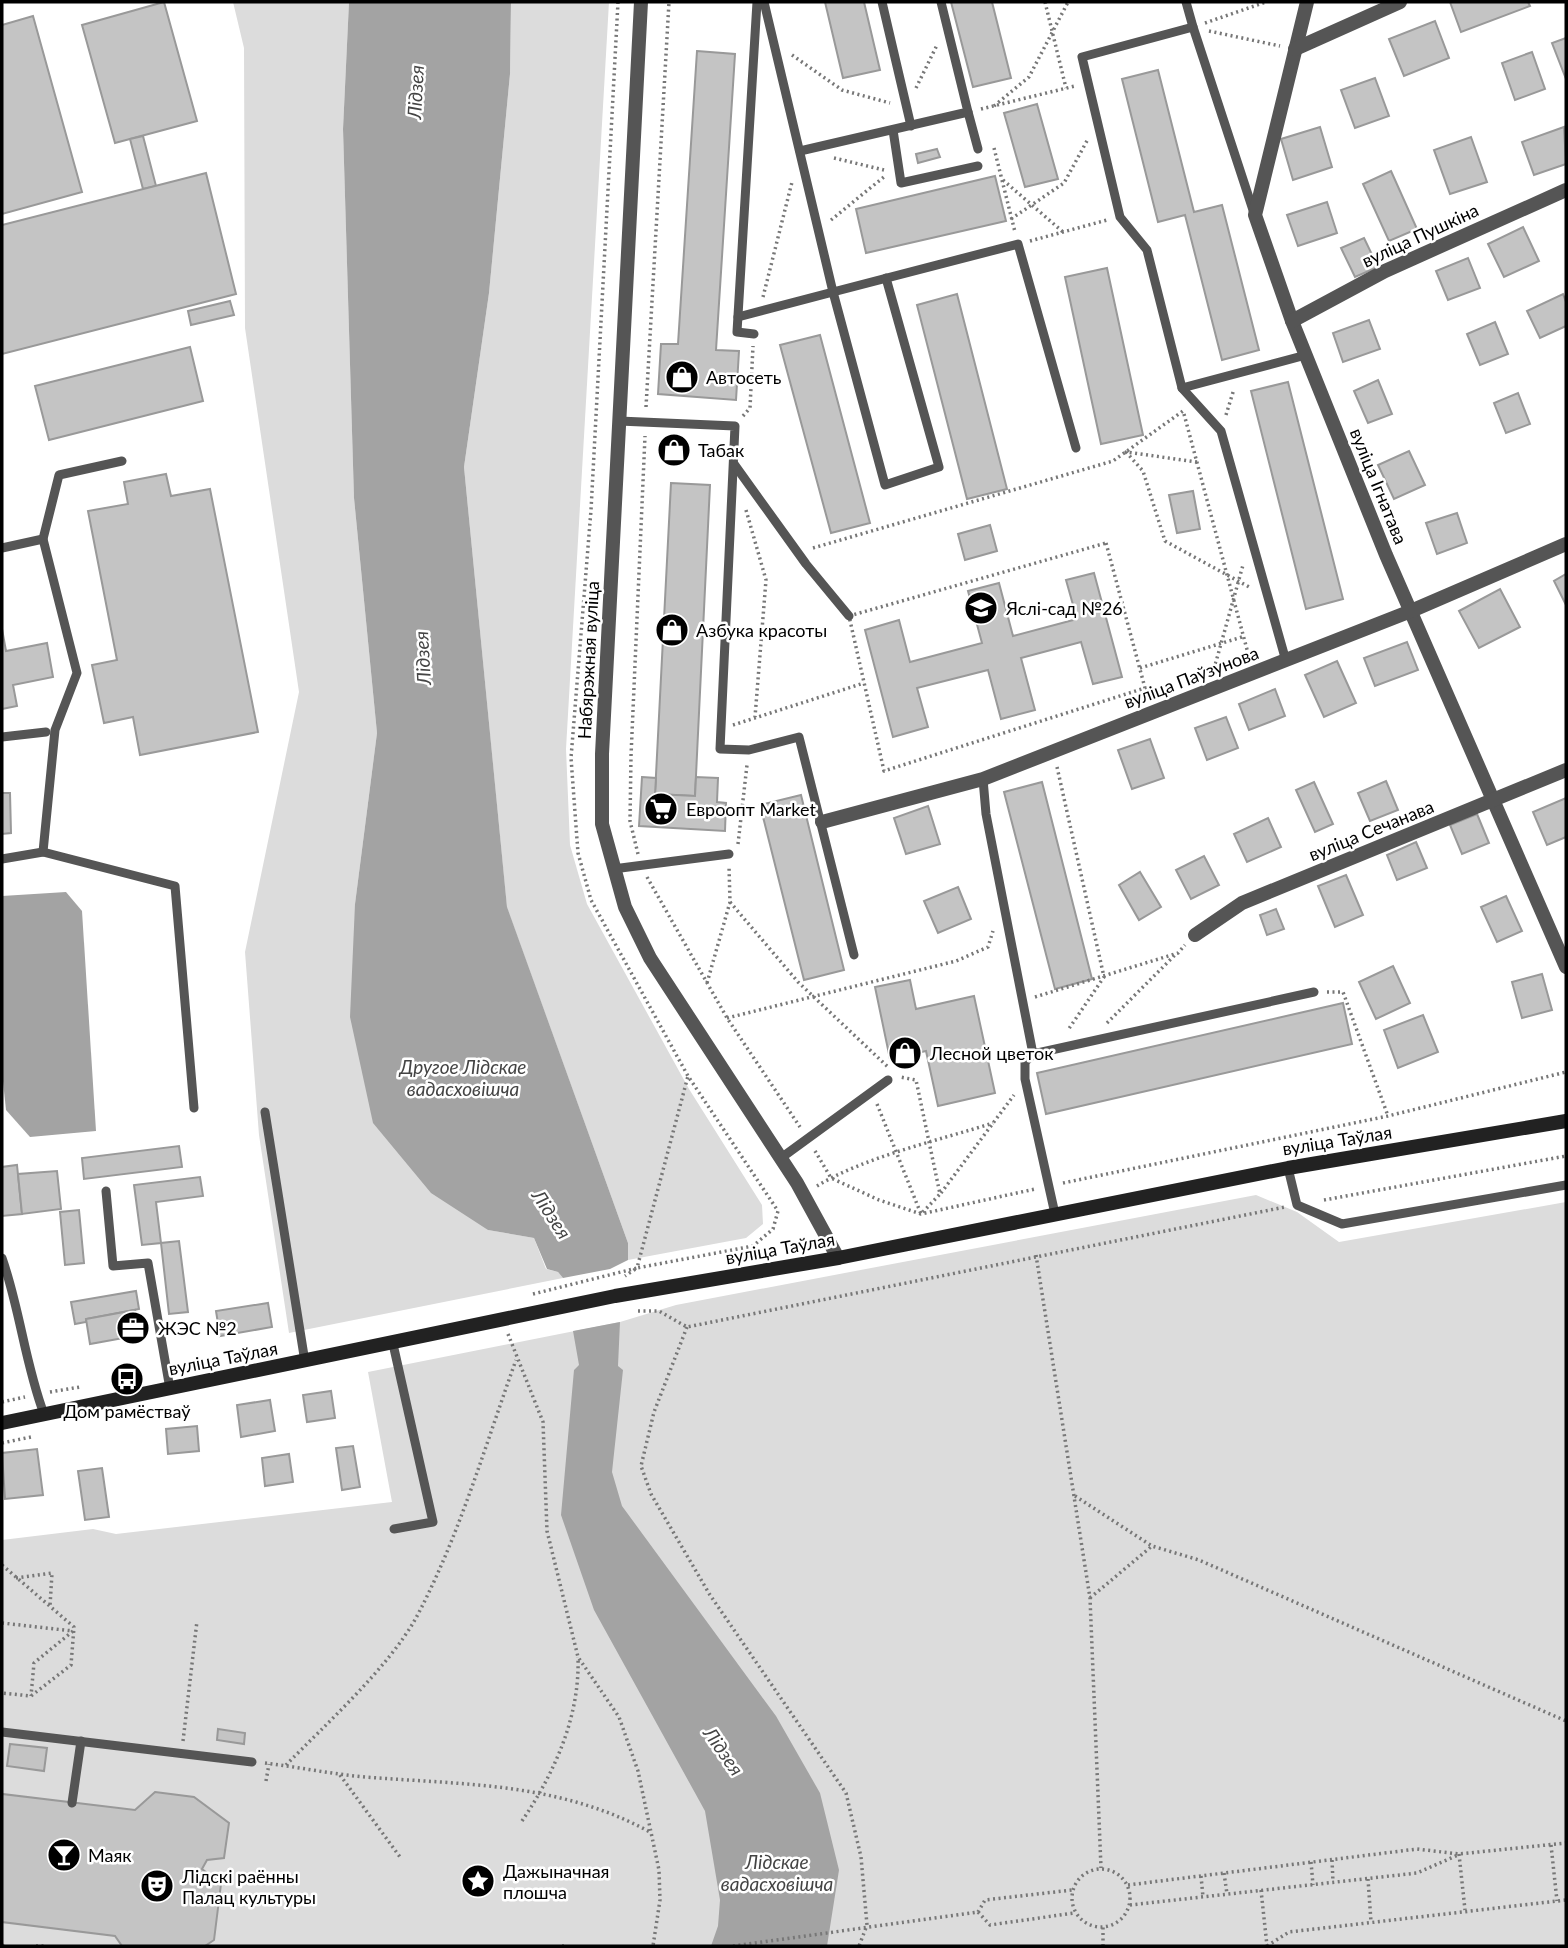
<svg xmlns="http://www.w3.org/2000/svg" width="1568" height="1948" font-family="Lato,sans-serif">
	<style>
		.green { fill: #dcdcdc }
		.water { fill: #a3a3a3 }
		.building { fill: #c4c4c4; stroke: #999; stroke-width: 2 }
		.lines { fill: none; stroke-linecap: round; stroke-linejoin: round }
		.path { stroke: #777; stroke-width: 3.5; stroke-dasharray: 2 3.5; stroke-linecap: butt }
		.lane { stroke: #555; stroke-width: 9 }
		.street { stroke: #555; stroke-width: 14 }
		.secondary { stroke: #222; stroke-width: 14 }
		.labels { text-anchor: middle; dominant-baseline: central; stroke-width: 5; stroke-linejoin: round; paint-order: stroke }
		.street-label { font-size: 18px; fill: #000; stroke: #fff }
		.poi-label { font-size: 18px; fill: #000; stroke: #fff; text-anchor: start }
		.water-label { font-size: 19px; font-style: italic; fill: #444; stroke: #fff }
	</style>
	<rect width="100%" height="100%" fill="#fff"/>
	<g class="green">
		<path d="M233,2H349L343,129L354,498L377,733L355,904L488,1230L534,1238L546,1269L558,1272L563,1278L289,1333L259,1135L245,952L299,692L245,328L244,48Z"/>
		<path d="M511,2H609L566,749L570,845L587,904L689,1089L762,1205L763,1224L746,1238L628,1260V1243L507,908L464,467L489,293L510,74Z"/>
		<path d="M1256,1195L1297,1212L1339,1242L1566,1202V1946H2V1540L93,1529L116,1534L392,1502L368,1372L620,1322L676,1305Z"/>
	</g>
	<g class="water">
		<path d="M349,2H511L510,74L489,293L464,467L507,907L628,1243V1260L610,1269L563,1278L558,1272L547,1269L534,1238L488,1230L431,1193L373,1123L350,1017L355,904L377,733L354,498L343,129Z"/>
		<path d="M66,892L82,911L96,1131L30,1137L6,1110L2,1072V896Z"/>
		<path d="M620,1322L618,1366L623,1370L612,1472L622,1506L776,1716L820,1793L839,1870L827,1946H711L718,1926L720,1900L705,1811L594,1610L561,1515L574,1370L579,1365L573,1331Z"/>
	</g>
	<g class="building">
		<path d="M164,2L197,121L115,143L82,25Z"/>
		<path d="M825,2H864L880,70L843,78Z"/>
		<path d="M951,2H992L1011,78L973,87Z"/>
		<path d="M1450,2H1528L1530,6L1461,32Z"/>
		<path d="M33,16L82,192L2,214V25Z"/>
		<path d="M1435,21L1449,58L1404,76L1389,39Z"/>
		<path d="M1566,38V79L1552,43Z"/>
		<path d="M697,51L735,54L716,350L739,351L736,400L658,394L661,344H678Z"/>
		<path d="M1532,52L1545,89L1515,100L1502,63Z"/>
		<path d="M1158,70L1194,212L1222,205L1259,350L1222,360L1185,215L1158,222L1122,79Z"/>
		<path d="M1375,78L1389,116L1355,128L1341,90Z"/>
		<path d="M1037,104L1058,179L1025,187L1004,113Z"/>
		<path d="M1320,127L1332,167L1293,180L1281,139Z"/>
		<path d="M1564,127L1566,164L1534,175L1522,142Z"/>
		<path d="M143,136L156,186L143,189L130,139Z"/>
		<path d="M1471,137L1487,182L1450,194L1434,150Z"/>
		<path d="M937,149L940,157L918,163L916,154Z"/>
		<path d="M1391,171L1417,229L1389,241L1363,184Z"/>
		<path d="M206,173L236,294L2,354V225Z"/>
		<path d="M995,176L1006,221L866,253L856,209Z"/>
		<path d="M1327,202L1337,233L1298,246L1287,215Z"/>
		<path d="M1523,227L1539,261L1504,277L1488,244Z"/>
		<path d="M1364,238L1378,267L1355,277L1341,248Z"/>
		<path d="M1468,258L1480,288L1448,300L1436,271Z"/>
		<path d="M1107,268L1143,435L1101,444L1065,277Z"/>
		<path d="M957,294L1007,489L967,499L917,305Z"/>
		<path d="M1563,294L1566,302V326L1540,338L1527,311Z"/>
		<path d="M230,301L234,315L191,325L188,311Z"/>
		<path d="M1369,320L1380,349L1343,362L1333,333Z"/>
		<path d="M1495,322L1508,354L1480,365L1467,334Z"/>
		<path d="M820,335L870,523L831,533L780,345Z"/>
		<path d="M190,347L203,401L49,440L35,386Z"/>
		<path d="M1378,380L1392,414L1368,423L1354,391Z"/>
		<path d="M1288,382L1343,599L1306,609L1251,391Z"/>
		<path d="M1518,393L1530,424L1506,433L1494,403Z"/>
		<path d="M1409,451L1425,485L1394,499L1378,465Z"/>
		<path d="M166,474L171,496L210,489L258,732L140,755L133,717L104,723L92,665L117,660L88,511L128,504L124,482Z"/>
		<path d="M671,483L710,485L695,796L655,794Z"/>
		<path d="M1193,491L1200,529L1177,533L1169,495Z"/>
		<path d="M1457,513L1467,543L1437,554L1426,523Z"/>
		<path d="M990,525L997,551L965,560L958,534Z"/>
		<path d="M1094,573L1122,677L1093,684L1081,642L1021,658L1035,710L1001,719L988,670L917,688L928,727L893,737L865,630L899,620L910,662L982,643L968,591L999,583L1013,636L1077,619L1066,580Z"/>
		<path d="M1566,574V605L1554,581Z"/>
		<path d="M1500,589L1520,627L1479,648L1459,611Z"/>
		<path d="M2,629L6,651L47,643L53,677L13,685L17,706L2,709Z"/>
		<path d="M1407,642L1418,670L1375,686L1364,658Z"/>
		<path d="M1337,661L1356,703L1324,717L1305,675Z"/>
		<path d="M1275,689L1285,716L1249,730L1239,704Z"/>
		<path d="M1226,717L1238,748L1207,760L1195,728Z"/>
		<path d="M1150,739L1164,778L1132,789L1118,750Z"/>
		<path d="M642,777L656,778L655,794L695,796L696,777L718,778L717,802L726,803L725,831L639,826Z"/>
		<path d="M1386,781L1398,810L1370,821L1358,793Z"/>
		<path d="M1042,782L1092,979L1055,989L1004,792Z"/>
		<path d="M1314,782L1333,824L1315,832L1296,790Z"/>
		<path d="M2,793H10L11,833L2,834Z"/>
		<path d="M801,795L844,970L804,980L760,805Z"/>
		<path d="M1566,798V837L1547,845L1533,812Z"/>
		<path d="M928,806L940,844L906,854L894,818Z"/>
		<path d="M1477,814L1489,843L1462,854L1450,825Z"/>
		<path d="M1268,818L1281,847L1247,862L1234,834Z"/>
		<path d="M1416,842L1427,868L1397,880L1387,855Z"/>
		<path d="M1204,856L1219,885L1191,899L1176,870Z"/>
		<path d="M1140,872L1161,907L1139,920L1119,885Z"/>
		<path d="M1346,875L1363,915L1335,927L1318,886Z"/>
		<path d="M958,887L971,919L938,933L924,901Z"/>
		<path d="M1506,896L1522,931L1497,942L1481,907Z"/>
		<path d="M1276,909L1284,929L1267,935L1260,915Z"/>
		<path d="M1393,966L1410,1003L1376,1019L1359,982Z"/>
		<path d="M1542,974L1552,1010L1522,1018L1512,982Z"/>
		<path d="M910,980L916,1009L974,996L995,1093L938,1106L926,1051L890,1059L875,987Z"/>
		<path d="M1343,1003L1352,1044L1046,1114L1037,1073Z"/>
		<path d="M1423,1015L1438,1052L1398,1068L1384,1030Z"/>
		<path d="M179,1146L182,1167L84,1179L82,1158Z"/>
		<path d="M17,1165L22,1214L2,1216V1167Z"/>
		<path d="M57,1171L61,1209L22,1214L18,1174Z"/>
		<path d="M200,1177L203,1196L156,1202L161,1243L142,1245L134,1185Z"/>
		<path d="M79,1210L84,1263L65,1265L60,1212Z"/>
		<path d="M179,1241L188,1312L169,1314L161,1243Z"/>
		<path d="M136,1291L139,1309L86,1319V1322L75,1324L71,1302Z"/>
		<path d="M268,1303L272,1327L220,1336L216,1311Z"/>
		<path d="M135,1310L140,1335L90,1344L86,1319Z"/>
		<path d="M331,1391L335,1418L307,1422L303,1395Z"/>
		<path d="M270,1400L275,1431L241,1437L237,1405Z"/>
		<path d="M197,1426L199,1451L168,1454L166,1429Z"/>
		<path d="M353,1446L360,1487L342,1490L336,1448Z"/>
		<path d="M37,1449L43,1495L5,1499L2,1453Z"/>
		<path d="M289,1454L293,1482L265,1486L262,1458Z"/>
		<path d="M102,1468L109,1517L85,1520L78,1471Z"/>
		<path d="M218,1729L245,1733L244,1744L217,1740Z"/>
		<path d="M10,1744L47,1748L44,1771L7,1766Z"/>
		<path d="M155,1792L194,1797L229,1823L224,1858L207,1860L202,1869L221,1884L214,1940L205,1946H122L115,1936L2,1922V1794L135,1810Z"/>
	</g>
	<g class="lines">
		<g class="path">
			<path d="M618,2L591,510L571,758L578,853L591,900L688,1076L778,1211L773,1229L753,1246L637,1268L625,1276"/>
			<path d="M1045,2L1066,88"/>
			<path d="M1205,23L1266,2"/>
			<path d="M1209,31L1280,46"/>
			<path d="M792,55L842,90L890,103"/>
			<path d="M916,88L937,45"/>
			<path d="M994,106L1029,77L1068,2"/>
			<path d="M981,109L1075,86"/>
			<path d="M994,148L1015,232"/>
			<path d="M834,158L884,170"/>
			<path d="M1003,180L1063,232"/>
			<path d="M1011,219L1064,183L1088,139"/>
			<path d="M831,220L885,176"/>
			<path d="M1030,241L1107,220"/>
			<path d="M763,297L792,182"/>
			<path d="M646,407L669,2"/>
			<path d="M1184,414L1249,657"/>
			<path d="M1226,415L1234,389"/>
			<path d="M743,416L750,408L753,346"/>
			<path d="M1197,462L1126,452L1143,471L1165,541L1251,588"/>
			<path d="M746,510L766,580L755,717"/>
			<path d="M1106,543L1145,688L884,771L849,616Z"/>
			<path d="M813,548L1113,461L1183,411"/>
			<path d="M1140,668L1242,637"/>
			<path d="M1214,669L1243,565"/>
			<path d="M733,725L864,683"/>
			<path d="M1057,767L1104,977L1068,1030"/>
			<path d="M738,844L747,765"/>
			<path d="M638,854L630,821L631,756L645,436"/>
			<path d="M647,877L727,1018L800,1127"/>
			<path d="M730,902L798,982L888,1067"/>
			<path d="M707,983L730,902L729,866"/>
			<path d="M1327,992H1343L1388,1116"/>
			<path d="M1035,997L1178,953L1185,945"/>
			<path d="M727,1018L956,961L988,947L993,931"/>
			<path d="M1107,1023L1176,954"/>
			<path d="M877,1104L921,1214L940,1194L916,1080L900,1077"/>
			<path d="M815,1151L831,1178L879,1200L921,1214L1035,1189"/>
			<path d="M1063,1183L1388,1116L1566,1072"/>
			<path d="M817,1186C864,1157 940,1140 993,1123"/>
			<path d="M941,1193L1014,1095"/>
			<path d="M1324,1200L1566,1156"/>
			<path d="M1036,1255L1090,1598L1101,1868"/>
			<path d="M533,1294L637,1268L688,1076"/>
			<path d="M638,1311H659L687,1327L1285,1207"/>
			<path d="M687,1327L654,1412L641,1466L651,1494L710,1595L846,1793L861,1857L867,1925L859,1946"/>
			<path d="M508,1334L543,1422L547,1531L578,1657L619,1717L638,1771L659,1870L660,1900L653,1946"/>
			<path d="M50,1392L80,1387"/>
			<path d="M2,1402L25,1397"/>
			<path d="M2,1443L31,1437"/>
			<path d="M1075,1496L1152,1546"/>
			<path d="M2,1565L74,1627L71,1665L31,1696L2,1693"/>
			<path d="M16,1578L52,1573L50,1606"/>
			<path d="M1090,1598L1152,1546L1199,1560L1566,1721"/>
			<path d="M2,1623L73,1631L34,1663L31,1696"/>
			<path d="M183,1741L197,1621"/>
			<path d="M265,1763C298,1767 331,1774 365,1777C466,1785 558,1782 650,1832"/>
			<path d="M286,1765C326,1724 388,1668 416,1618C459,1537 485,1446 516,1360"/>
			<path d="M340,1775L400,1857"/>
			<path d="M266,1781L269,1764"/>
			<path d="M522,1821C555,1772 580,1716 578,1657"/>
			<path d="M1551,1845L1557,1901"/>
			<path d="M1459,1854L1465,1910"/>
			<path d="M1332,1860L1333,1882"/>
			<path d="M1311,1862L1313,1885"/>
			<circle cx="1101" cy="1898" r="29"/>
			<path d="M1224,1873L1227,1894"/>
			<path d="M1201,1876L1203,1897"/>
			<path d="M1368,1879L1371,1922"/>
			<path d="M1128,1885L1417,1849L1459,1854L1566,1843"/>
			<path d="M1261,1890L1267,1946"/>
			<path d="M1130,1905L1417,1873L1458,1855"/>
			<path d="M978,1912L990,1925L1074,1913"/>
			<path d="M978,1912L985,1900L1072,1890"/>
			<path d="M2,1945L4,1946"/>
			<path d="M36,1946H44"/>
			<path d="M562,1946H567"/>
			<path d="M733,1946L978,1912"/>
			<path d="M1103,1946V1927"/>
			<path d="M1267,1946L1289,1932L1566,1900"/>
		</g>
		<g class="lane">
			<path d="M764,2L833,292L1018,244L1076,448"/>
			<path d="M882,2L911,126"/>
			<path d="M1186,2L1193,27"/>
			<path d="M968,112L978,149"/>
			<path d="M893,130L901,183L978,166"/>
			<path d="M800,151L968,112L941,2"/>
			<path d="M1254,213L1193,27L1082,57L1120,217L1147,250L1182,388L1221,431L1286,661"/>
			<path d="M738,317L833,292L885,485L939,467L886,278"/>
			<path d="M754,334L737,332L757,2"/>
			<path d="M1182,388L1306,355"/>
			<path d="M619,421L735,426L720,749L749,750L799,737L854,955"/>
			<path d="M734,464L806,564L849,616"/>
			<path d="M43,539L59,475L122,461"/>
			<path d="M2,548L43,539L77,673L55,730L43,852L175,886L194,1108"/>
			<path d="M2,737L46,732"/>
			<path d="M983,779L986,814L1033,1054"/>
			<path d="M2,859L43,852"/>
			<path d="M613,869L729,854"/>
			<path d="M265,1112L305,1362"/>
			<path d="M781,1158L888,1080"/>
			<path d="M1288,1168L1297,1205L1342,1224L1566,1185"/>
			<path d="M106,1191L113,1266L148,1263L170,1389"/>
			<path d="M1055,1214L1025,1079V1062L1033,1054L1314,992"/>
			<path d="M2,1258C20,1309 25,1364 44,1414"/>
			<path d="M393,1344L433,1522L394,1529"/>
			<path d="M2,1732L252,1762"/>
			<path d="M72,1803L81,1741"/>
		</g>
		<g class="street">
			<path d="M641,2L602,754V824L625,907L650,958L797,1183L838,1258"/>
			<path d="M1307,2L1255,215L1292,321L1386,555L1566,967"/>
			<path d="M1295,49L1400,2"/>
			<path d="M1292,321L1385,271L1566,190"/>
			<path d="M822,822L983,779L1411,611L1566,544"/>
			<path d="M1195,935L1242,903L1566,770"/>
		</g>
		<path class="secondary" d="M2,1423L615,1296L838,1258L1288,1168L1566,1121"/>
	</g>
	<defs>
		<symbol id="shop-disc" viewBox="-11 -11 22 22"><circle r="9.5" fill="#000" stroke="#fff"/><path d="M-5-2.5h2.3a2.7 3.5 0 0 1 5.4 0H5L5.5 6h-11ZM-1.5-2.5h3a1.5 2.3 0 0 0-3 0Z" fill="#fff"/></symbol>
		<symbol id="school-disc" viewBox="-11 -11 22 22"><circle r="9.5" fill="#000" stroke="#fff"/><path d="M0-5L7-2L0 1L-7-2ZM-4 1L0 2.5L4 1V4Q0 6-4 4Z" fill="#fff"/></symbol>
		<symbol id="supermarket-disc" viewBox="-11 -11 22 22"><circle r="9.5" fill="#000" stroke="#fff"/><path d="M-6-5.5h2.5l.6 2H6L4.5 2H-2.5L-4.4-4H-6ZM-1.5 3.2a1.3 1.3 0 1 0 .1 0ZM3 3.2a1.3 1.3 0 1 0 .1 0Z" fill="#fff"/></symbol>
		<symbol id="office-disc" viewBox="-11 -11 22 22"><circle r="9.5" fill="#000" stroke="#fff"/><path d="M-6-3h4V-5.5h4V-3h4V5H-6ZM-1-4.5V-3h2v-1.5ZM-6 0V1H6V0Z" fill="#fff"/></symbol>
		<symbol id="bus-disc" viewBox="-11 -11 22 22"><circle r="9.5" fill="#000" stroke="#fff"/><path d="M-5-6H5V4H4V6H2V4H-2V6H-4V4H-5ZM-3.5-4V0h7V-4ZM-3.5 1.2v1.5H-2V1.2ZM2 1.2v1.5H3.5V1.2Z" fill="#fff"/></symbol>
		<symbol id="bar-disc" viewBox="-11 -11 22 22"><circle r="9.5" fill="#000" stroke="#fff"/><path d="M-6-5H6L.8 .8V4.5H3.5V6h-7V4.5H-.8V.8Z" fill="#fff"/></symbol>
		<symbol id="sight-disc" viewBox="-11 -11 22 22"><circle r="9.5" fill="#000" stroke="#fff"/><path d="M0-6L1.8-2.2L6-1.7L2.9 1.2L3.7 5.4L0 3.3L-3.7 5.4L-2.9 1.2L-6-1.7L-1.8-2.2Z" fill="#fff"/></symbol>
		<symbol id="theatre-disc" viewBox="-11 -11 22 22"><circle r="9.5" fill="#000" stroke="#fff"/><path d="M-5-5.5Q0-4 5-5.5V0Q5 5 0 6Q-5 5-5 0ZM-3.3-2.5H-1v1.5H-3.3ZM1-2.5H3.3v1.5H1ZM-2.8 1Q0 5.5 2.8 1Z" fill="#fff"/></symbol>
	</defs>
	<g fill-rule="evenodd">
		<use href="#shop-disc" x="663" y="358" width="38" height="38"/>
		<use href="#shop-disc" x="655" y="431" width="38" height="38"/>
		<use href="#school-disc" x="962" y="589" width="38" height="38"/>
		<use href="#shop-disc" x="653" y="611" width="38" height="38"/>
		<use href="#supermarket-disc" x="642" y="790" width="38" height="38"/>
		<use href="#shop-disc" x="886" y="1034" width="38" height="38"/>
		<use href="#office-disc" x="114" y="1309" width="38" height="38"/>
		<use href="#bus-disc" x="108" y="1360" width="38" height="38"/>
		<use href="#bar-disc" x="45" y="1836" width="38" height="38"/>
		<use href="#sight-disc" x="459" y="1862" width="38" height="38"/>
		<use href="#theatre-disc" x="138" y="1867" width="38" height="38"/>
	</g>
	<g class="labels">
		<g class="street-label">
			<text transform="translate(1420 235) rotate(-25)">вуліца Пушкіна</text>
			<text transform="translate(1379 486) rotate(68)">вуліца Ігнатава</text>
			<text transform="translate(588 660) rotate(-87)">Набярэжная вуліца</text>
			<text transform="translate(1191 677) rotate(-21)">вуліца Паўзунова</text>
			<text transform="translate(1371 830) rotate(-22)">вуліца Сечанава</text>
			<text transform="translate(1337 1140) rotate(-9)">вуліца Таўлая</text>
			<text transform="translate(780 1248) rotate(-10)">вуліца Таўлая</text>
			<text transform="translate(223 1358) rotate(-11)">вуліца Таўлая</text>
		</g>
		<g class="poi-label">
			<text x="706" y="377">Автосеть</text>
			<text x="698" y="450">Табак</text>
			<text x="1006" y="608">Яслі-сад №26</text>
			<text x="696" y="630">Азбука красоты</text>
			<text x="686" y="809">Евроопт Market</text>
			<text x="930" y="1053">Лесной цветок</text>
			<text x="158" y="1328">ЖЭС №2</text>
			<text x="127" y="1411" text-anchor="middle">Дом рамёстваў</text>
			<text x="88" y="1855">Маяк</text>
			<text x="503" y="1871">Дажыначная<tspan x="503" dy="21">плошча</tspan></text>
			<text x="182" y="1876">Лідскі раённы<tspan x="182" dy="21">Палац культуры</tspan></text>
		</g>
		<g class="water-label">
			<text transform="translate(415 92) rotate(-87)">Лідзея</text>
			<text transform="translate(422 658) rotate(-93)">Лідзея</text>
			<text x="463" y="1066">Другое Лідскае<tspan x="463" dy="22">вадасховішча</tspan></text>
			<text transform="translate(552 1214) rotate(57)">Лідзея</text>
			<text transform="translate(724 1751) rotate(55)">Лідзея</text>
			<text x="777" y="1861">Лідскае<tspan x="777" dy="22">вадасховішча</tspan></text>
		</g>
	</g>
	<rect width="1568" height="1948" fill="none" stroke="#000000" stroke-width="7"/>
</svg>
